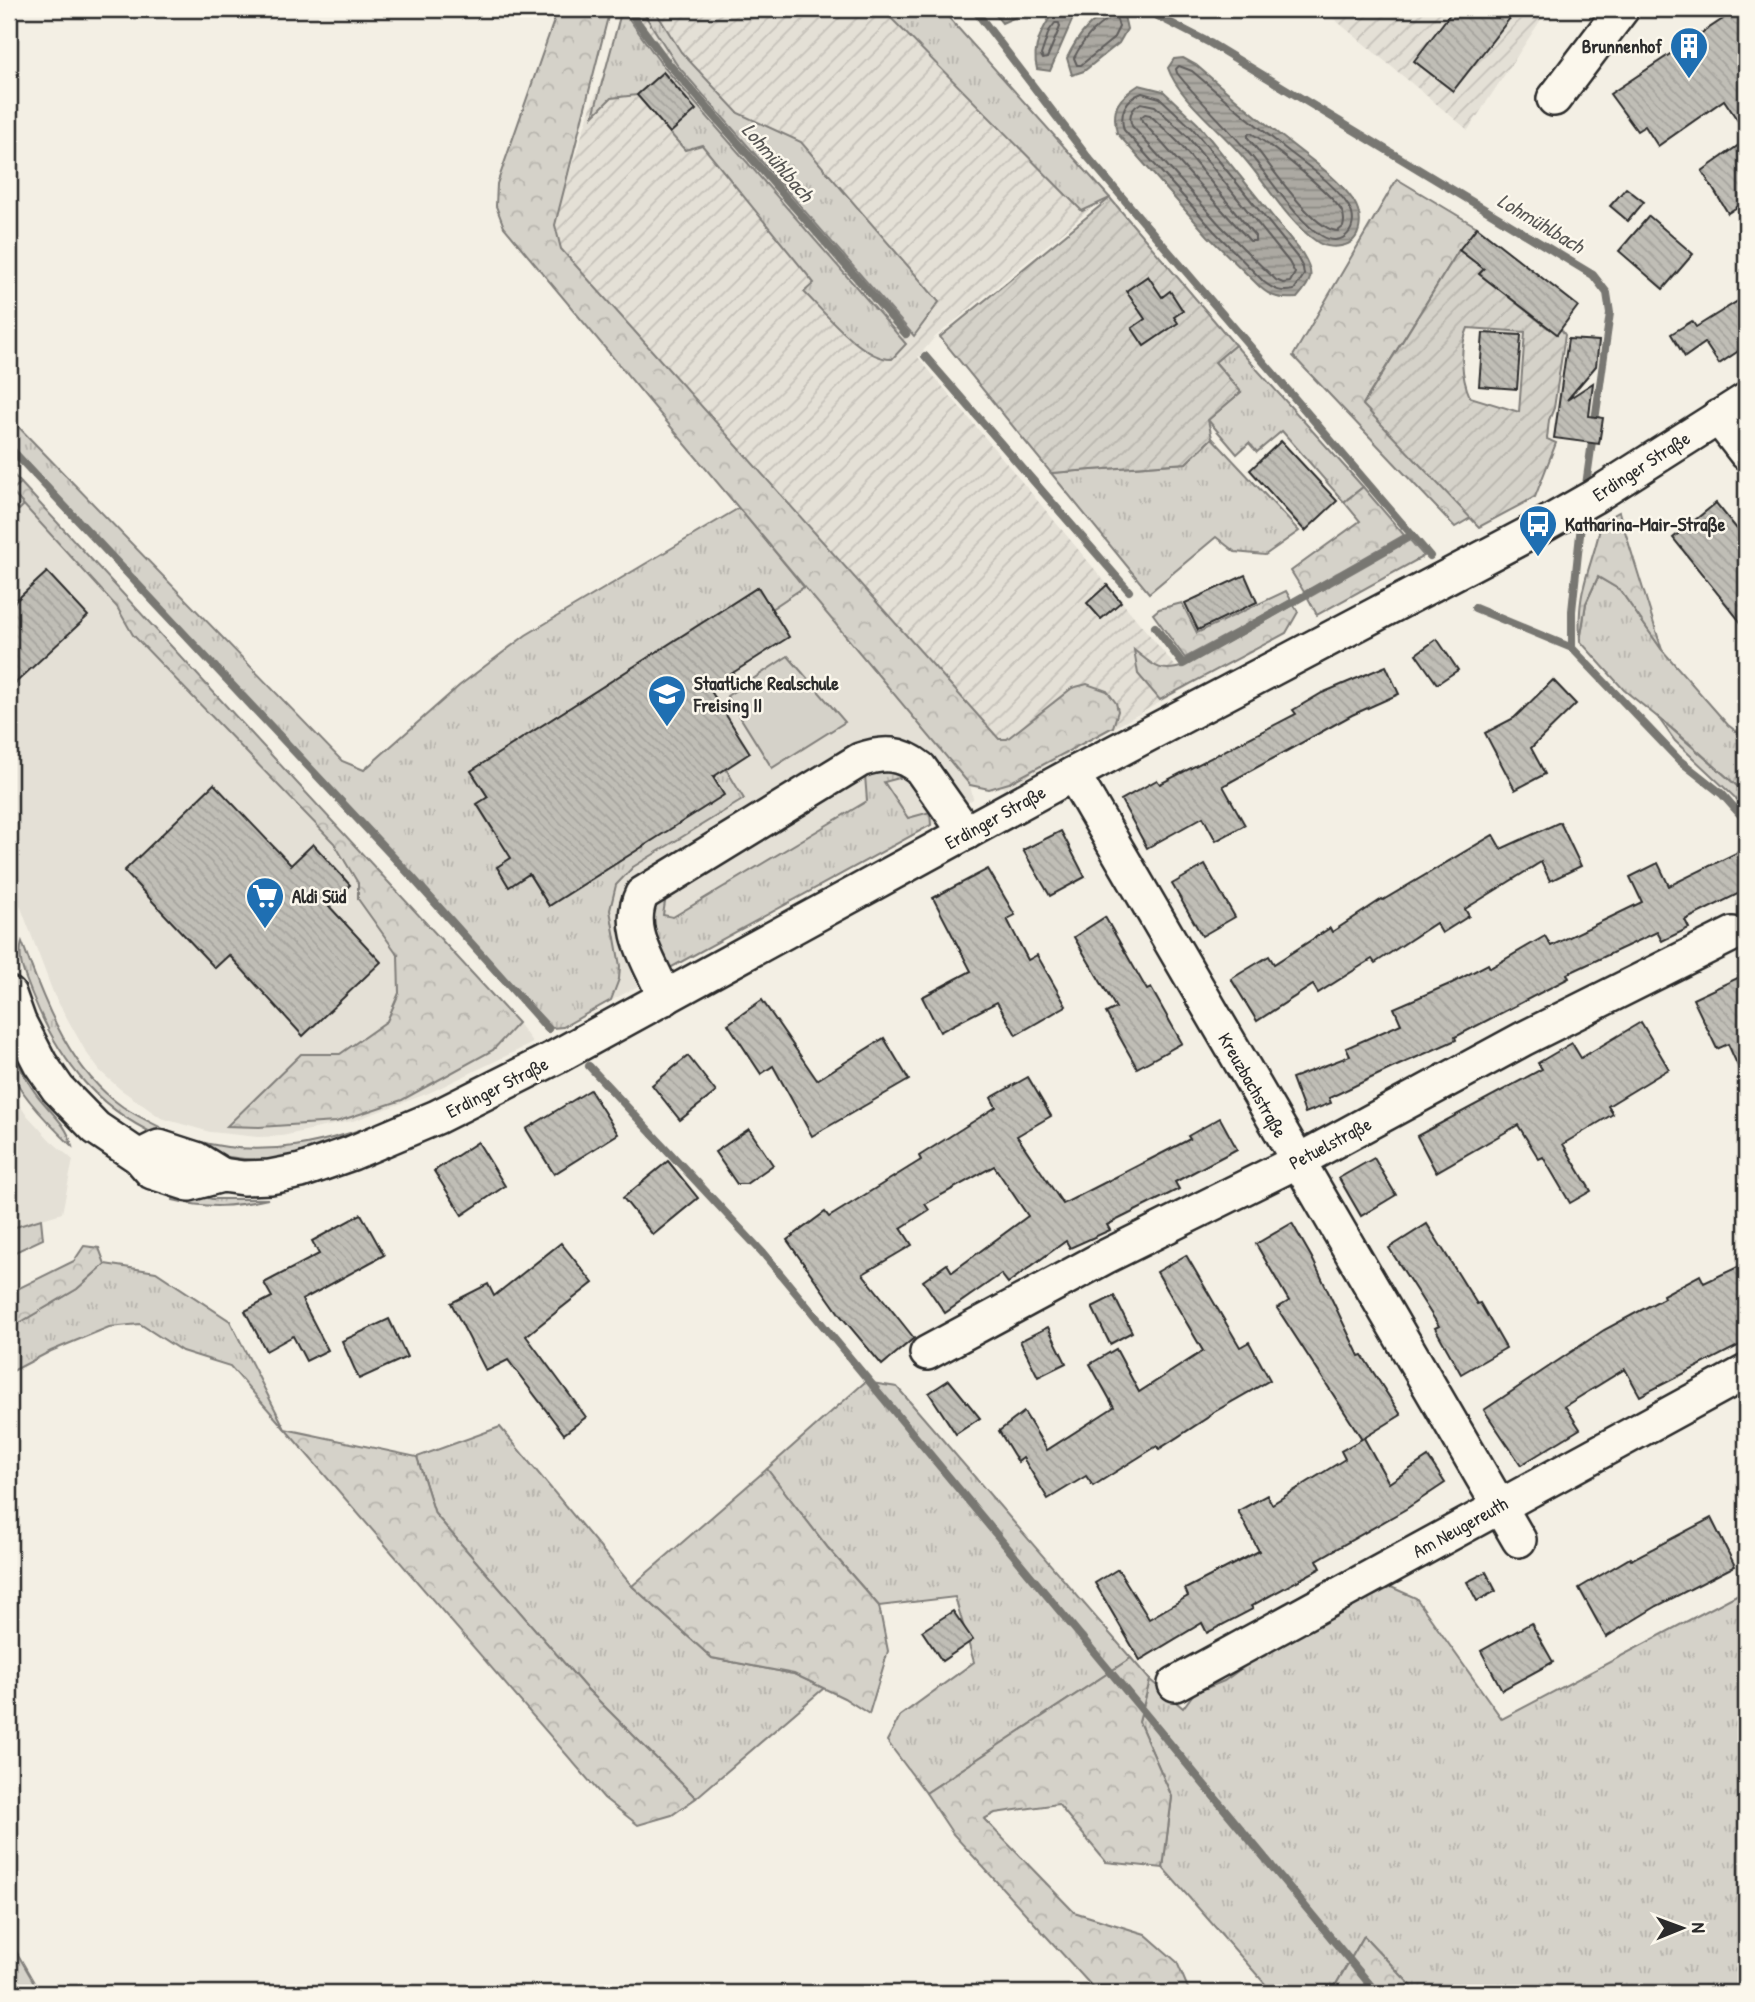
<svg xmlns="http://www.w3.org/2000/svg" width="1755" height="2002" font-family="'Patrick Hand',sans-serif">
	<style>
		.built { fill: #e4e0d6 }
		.industrial { fill: url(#industrial-furrows) }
		.grass { fill: url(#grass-tufts); stroke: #807e7a; stroke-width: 2 }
		.forest { fill: url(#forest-crowns); stroke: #807e7a; stroke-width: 2 }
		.garden { fill: url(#garden-furrows); stroke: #807e7a; stroke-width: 2; fill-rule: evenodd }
		.pitch { fill: #d5d2c9; stroke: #807e7a; stroke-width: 2 }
		.water { fill: url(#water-rules); stroke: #787772; stroke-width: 2 }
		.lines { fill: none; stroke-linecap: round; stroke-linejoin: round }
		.shore { stroke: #5f5d5b; stroke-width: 2 }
		.stream { stroke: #787772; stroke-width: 8 }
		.building { fill: url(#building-back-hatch); stroke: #2b2b2b; stroke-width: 2 }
		.minor-casing { stroke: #2b2b2b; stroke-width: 38 }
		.minor { stroke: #fbf7ec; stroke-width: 33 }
		.labels { text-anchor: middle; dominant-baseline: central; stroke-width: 5; stroke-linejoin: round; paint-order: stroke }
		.poi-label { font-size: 19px; font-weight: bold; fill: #2b2b2b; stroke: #fbf7ec; text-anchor: start }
		.street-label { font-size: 19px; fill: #2b2b2b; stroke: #fbf7ec }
		.water-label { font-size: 21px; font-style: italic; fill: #585755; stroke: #fbf7ec }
	</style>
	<defs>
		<pattern id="industrial-furrows" width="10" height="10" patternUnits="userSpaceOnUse" patternTransform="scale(1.75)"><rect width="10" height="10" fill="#e4e0d6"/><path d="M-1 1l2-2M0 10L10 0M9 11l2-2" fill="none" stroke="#c4c0b8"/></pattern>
		<pattern id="grass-tufts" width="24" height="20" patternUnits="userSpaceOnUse" patternTransform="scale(1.75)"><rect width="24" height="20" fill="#d5d2c9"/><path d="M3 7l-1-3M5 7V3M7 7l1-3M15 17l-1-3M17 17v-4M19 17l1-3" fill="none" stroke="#b7b4ad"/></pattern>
		<pattern id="forest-crowns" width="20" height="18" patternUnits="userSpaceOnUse" patternTransform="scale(1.75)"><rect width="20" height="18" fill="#d5d2c9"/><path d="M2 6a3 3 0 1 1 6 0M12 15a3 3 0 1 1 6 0" fill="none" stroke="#b7b4ad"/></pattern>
		<pattern id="garden-furrows" width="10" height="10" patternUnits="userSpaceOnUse" patternTransform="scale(1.75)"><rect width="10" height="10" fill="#d5d2c9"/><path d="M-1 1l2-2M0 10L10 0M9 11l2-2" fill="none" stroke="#b7b4ad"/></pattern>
		<pattern id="water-rules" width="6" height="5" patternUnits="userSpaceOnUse" patternTransform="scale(1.75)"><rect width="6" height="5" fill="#aca9a2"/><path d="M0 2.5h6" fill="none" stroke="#8c8a84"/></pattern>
		<pattern id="building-back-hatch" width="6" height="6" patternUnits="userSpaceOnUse" patternTransform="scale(1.75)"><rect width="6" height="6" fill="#c0beb6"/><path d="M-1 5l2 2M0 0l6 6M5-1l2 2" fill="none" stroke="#a5a39d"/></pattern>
	</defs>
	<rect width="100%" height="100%" fill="#f3efe4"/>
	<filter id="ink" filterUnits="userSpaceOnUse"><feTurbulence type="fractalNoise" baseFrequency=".0143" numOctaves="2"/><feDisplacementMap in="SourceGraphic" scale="14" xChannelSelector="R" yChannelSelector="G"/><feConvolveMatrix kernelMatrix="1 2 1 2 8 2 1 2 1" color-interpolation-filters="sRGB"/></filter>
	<g filter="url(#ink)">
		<g class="built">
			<path d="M9,470L518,1023L533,1043L429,1093L356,1120L282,1136L258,1137L210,1132L161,1118L120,1089L100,1071L86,1052L54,995L9,876Z"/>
			<path d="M739,508L970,785L973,799L938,822L563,1027L364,770L459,686L526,635Z"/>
			<path d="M9,1089L25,1113L50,1140L73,1160L62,1213L9,1229Z"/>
		</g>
		<g class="industrial">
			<path d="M631,9H893L1091,209L935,337L918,357L1191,685L1004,789L554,259L549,236L593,101Z"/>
			<path d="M1322,9H1548L1468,130Z"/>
		</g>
		<g class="grass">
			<path d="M622,9L662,65L906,344L892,359C864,361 824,312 804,292L814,283L702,145L685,150L670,133L695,110L663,72L637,95L611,98L593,116Z"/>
			<path d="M641,9H654L681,52L738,113L801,142L939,302L914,336L677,65Z"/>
			<path d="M882,9H941L1110,198L1082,211Z"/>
			<path d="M1235,345L1363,487L1344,502L1282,431L1257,452L1249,443L1237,454L1208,420L1241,392L1215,362Z"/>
			<path d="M9,417L342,761L364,770L459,686L526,635L739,508L804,587L771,609L758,588L471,771L488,797L477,804L491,827L689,745L497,867L509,886L529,874L549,906L712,777L726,769L744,799L633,867L616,885L610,910L620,966L619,979L611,1000L563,1027L552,1028L9,443Z"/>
			<path d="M1212,438L1299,531L1265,555L1235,552L1216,537L1149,593L1051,473L1186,463Z"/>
			<path d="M9,470L21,483L11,491L24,505L19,510L9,499Z"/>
			<path d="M1598,577L1620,590L1662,650L1728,725L1746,739V794L1681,736L1624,690L1580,641L1586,603Z"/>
			<path d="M876,769L901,773L903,777L884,782L908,818L930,812L931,825L670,968C650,953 652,930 653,907L666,896L663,915L673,917L867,801L865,775Z"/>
			<path d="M22,942C45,1002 68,1069 123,1107C140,1118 158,1126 176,1135L173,1142C101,1114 60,1064 32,994C25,976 17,961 22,942Z"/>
			<path d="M9,1045C17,1062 25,1079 37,1095C49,1111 68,1125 72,1146C52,1127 18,1093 9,1067C7,1061 9,1052 9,1045Z"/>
			<path d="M414,1112C375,1127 317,1154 275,1159C247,1162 217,1156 190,1148L193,1140C275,1163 338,1137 414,1112Z"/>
			<path d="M175,1189L212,1199H268C232,1207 209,1209 173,1200Z"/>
			<path d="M105,1264L156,1272L230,1321L285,1429L230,1366L182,1351L140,1324L109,1327L51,1351L9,1373V1329L77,1289Z"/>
			<path d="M865,1382L897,1387L1131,1658L926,1793L887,1741L900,1716L974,1662L955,1597L879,1606L828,1548L767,1469Z"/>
			<path d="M500,1427L632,1586L712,1658L794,1674L824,1688L696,1798L584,1686L435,1514L417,1457Z"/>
			<path d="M1391,1587L1416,1598L1502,1719L1746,1590V1993H1418L1364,1936L1331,1993H1273L1163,1868L1172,1797L1139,1722L1150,1680L1183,1708L1194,1693L1224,1681L1268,1649Z"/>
			<path d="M9,1939L40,1993H12L9,1986Z"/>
		</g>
		<g class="forest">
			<path d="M558,9H610L555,225L561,249L999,739H1007L1072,688L1087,684L1107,691L1116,703L1118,711L1113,727L1009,783L989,789L970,785L504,227L496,206L497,184Z"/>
			<path d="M1397,179L1477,227L1459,250L1363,404L1472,517L1455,527L1293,356Z"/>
			<path d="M21,483L518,1023L493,1050L402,1100L336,1122L259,1127L227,1126L301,1054H340L387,1021L399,993L398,955L358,899V883L334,843L133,635L117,607L11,491Z"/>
			<path d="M1363,487L1404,535L1304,592L1291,571L1360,521L1344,502Z"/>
			<path d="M1619,512L1662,650L1620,590L1598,577L1586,603L1580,641C1579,623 1579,604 1584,586C1589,564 1598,544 1601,522Z"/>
			<path d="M1410,540L1424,556L1317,615L1308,598Z"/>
			<path d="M1286,591L1291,600L1185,658L1153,614L1159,609L1182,603L1197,633Z"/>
			<path d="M1294,605L1298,612L1286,633L1160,700L1138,674L1134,650C1153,665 1159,674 1184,666Z"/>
			<path d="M1657,716L1746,794V808L1675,741Z"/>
			<path d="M41,1219L43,1239L9,1255V1229Z"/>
			<path d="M84,1246L99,1248L105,1264L77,1289L9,1329V1293L74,1261Z"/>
			<path d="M285,1429L417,1457L435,1514L584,1686L696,1798L672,1815L638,1825L604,1798Z"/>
			<path d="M767,1469L828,1548L879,1606L888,1651L869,1714L844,1698L794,1674L712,1658L632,1586Z"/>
			<path d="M1131,1658L1150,1680L1139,1722L1172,1797L1163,1868L1106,1862L1058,1804L995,1813L984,1819L1074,1912L1145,1934L1177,1962L1190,1993H1098L953,1834L926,1793Z"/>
			<path d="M1364,1936L1418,1993H1331Z"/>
		</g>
		<g class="garden">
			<path d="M1110,198L1235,345L1215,362L1241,392L1208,420L1212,438L1186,463L1051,473L940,337Z"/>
			<path d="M1459,250L1484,269L1479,274L1548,328L1561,329L1565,335L1554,408L1549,420L1547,439L1556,443L1535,497L1479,527L1363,405ZM1468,328L1525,332L1519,412L1470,397C1461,377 1459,348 1468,328Z"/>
		</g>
		<path class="pitch" d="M788,656L845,722L772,768L727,696Z"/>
		<g class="water">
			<path d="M991,9H1034L1002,23Z"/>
			<path d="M1055,9H1077L1050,71L1037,69C1031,47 1043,28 1055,9Z"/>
			<path d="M1112,9L1124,16L1127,29L1119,43L1084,71L1072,75L1067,58C1077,37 1091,19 1112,9Z"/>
			<path d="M1183,58L1196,65C1227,92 1258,118 1290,143C1311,160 1337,177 1353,200C1363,215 1364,242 1341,246C1333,248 1322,246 1316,241C1287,221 1266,183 1243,157C1222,131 1178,98 1168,68L1174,59Z"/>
			<path d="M1139,85L1163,91L1198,124L1302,253C1315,274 1313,280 1297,298C1281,299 1272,298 1260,287L1208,236L1117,133C1111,108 1118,98 1139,85Z"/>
		</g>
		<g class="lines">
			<g class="shore">
				<path d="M1110,18L1117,20L1119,27L1113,39L1081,65H1077L1074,58C1082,42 1094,27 1110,18Z"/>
				<path d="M1055,23H1059L1060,27L1047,58L1043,59L1041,55L1049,31Z"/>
				<path d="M1179,66L1192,71C1222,97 1252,122 1282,146C1304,164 1334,182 1349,207C1361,227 1343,249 1322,236C1297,222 1268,175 1248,152C1226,125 1199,101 1177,73L1176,69Z"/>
				<path d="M1142,93L1160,98L1193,129L1297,257L1303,268L1304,275L1294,290C1282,293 1274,290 1264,282L1214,231L1124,130C1119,113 1125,99 1142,93Z"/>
				<path d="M1141,103L1155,106L1187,136L1289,262L1295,273L1290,282L1283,283L1276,280L1249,254L1220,225L1132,126C1128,116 1132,108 1141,103Z"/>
				<path d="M1145,114L1150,115L1179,143L1255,236V241H1250L1142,121L1141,117Z"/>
				<path d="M1251,133C1275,148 1321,185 1339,207C1344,213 1345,220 1343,227L1338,231C1312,231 1266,158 1248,138V134Z"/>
			</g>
			<g class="stream">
				<path d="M630,9L635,19L667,62L906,334"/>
				<path d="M974,9L1086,155L1430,556"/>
				<path d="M1144,9L1210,43L1593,275L1607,293L1610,313L1585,492"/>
				<path d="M925,356L1129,591"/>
				<path d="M9,447L411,876L548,1029"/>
				<path d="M1582,515L1572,611V648L1679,760L1722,794L1746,821"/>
				<path d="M1475,608L1572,648"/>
				<path d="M1155,627L1183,664L1412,535"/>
				<path d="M589,1066L762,1252L1377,1993"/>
			</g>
		</g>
		<g class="building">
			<path d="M1454,9H1517L1453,91L1414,61Z"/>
			<path d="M1738,9L1746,22V133L1724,100L1658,146L1645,126L1637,131L1610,94Z"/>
			<path d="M663,72L696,110L670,133L637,95Z"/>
			<path d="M1746,140V201L1728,213L1702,171Z"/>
			<path d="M1626,188L1644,202L1628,221L1610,206Z"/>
			<path d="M1649,216L1693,254L1663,289L1619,251Z"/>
			<path d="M1477,227L1578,306L1557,334L1479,274L1484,269L1459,250Z"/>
			<path d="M1148,276L1162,297L1170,291L1183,311L1174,317L1178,323L1144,346L1132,328L1145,319L1126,291Z"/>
			<path d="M1738,301L1746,314V346L1719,364L1705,343L1685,357L1671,334L1692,321L1696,327Z"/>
			<path d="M1483,333L1521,335L1517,389L1479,386Z"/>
			<path d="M1568,339L1599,341L1596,366L1567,400L1593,383L1589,416L1603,418L1599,444L1554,438Z"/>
			<path d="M1281,441L1337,501L1305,531L1250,470Z"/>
			<path d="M1716,503L1746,540V629L1673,538Z"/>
			<path d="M47,572L88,616L9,689V607Z"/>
			<path d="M1245,575L1257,602L1198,630L1185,603Z"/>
			<path d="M1107,585L1121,602L1101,619L1087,603Z"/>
			<path d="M758,587L789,637L709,688L750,753L713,777L724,795L549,906L529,874L509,887L497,867L511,858L477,804L488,797L471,771Z"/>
			<path d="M1437,639L1458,670L1437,684L1416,654Z"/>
			<path d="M1386,666L1399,694L1352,715L1223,786L1245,825L1216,841L1203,817L1147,848L1121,800L1157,780L1160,784L1296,714L1293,710L1322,693Z"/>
			<path d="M1553,680L1576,704L1531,748L1545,774L1515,790L1485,733L1514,718Z"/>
			<path d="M214,784L291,865L313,844L350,885L328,905L381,962L303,1036L229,955L215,968L124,871Z"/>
			<path d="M1560,822L1581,866L1550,881L1541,862L1465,909L1469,916L1442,933L1436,923L1375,963L1372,959L1318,993L1313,985L1257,1021L1231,979L1269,956L1274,964L1330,928L1332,932L1382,899L1383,900L1493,835L1501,849Z"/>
			<path d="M1061,831L1085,877L1050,896L1023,850Z"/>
			<path d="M1738,852L1746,869V890L1685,920L1689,928L1662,941L1657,932L1567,974L1569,978L1455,1037L1456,1040L1390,1069L1329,1098L1331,1103L1305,1113L1292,1078L1350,1056L1346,1048L1401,1024L1394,1008L1452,983L1488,964L1490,968L1545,936L1551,946L1642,902L1630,877L1658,863L1669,886Z"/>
			<path d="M1205,865L1235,917L1202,936L1172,884Z"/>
			<path d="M988,869L1015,915L1007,919L1028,960L1037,955L1066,1006L1016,1035L997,1002L940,1032L922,997L971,971L933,898Z"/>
			<path d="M1105,917L1147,990L1151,988L1182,1043L1137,1068L1106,1013L1116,1008L1074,937Z"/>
			<path d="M1746,974V1084L1728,1044L1717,1049L1693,999Z"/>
			<path d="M762,1000L817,1080L884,1038L909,1080L812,1136L773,1066L761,1074L728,1024Z"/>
			<path d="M1641,1022L1669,1069L1608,1106L1613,1114L1563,1144L1591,1191L1570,1203L1543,1157L1539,1159L1518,1125L1436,1172L1417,1136L1542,1069L1538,1063L1572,1043L1581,1058Z"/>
			<path d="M688,1056L716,1092L680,1120L652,1085Z"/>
			<path d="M1028,1077L1051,1116L1017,1136L1063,1204L1190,1139L1188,1136L1220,1118L1237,1149L1175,1182L1179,1189L1107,1225L1110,1230L1070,1248L1066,1241L1008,1283L1001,1274L945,1313L923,1281L947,1264L952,1272L1028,1216L994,1166L925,1204L929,1210L901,1228L912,1245L863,1274L914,1338L882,1365L840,1315L787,1240L825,1212L829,1217L921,1160L919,1156L996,1107L991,1098Z"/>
			<path d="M590,1090L618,1134L554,1174L526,1129Z"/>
			<path d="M749,1129L773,1165L746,1184H737L715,1152Z"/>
			<path d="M478,1142L505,1186L462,1215L434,1171Z"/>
			<path d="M1374,1158L1396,1195L1361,1216L1339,1178Z"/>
			<path d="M668,1161L698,1198L653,1235L623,1198Z"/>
			<path d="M361,1214L384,1255L302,1300L328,1350L306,1361L293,1336L266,1351L245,1311L272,1297L264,1283L319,1254L312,1241Z"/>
			<path d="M1292,1223L1312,1258L1359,1356L1362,1355L1401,1415L1364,1438L1389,1483L1428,1457L1445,1483L1406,1509L1317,1560L1321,1568L1251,1606L1253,1609L1207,1633L1202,1623L1140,1660L1095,1583L1118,1569L1149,1619L1188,1596L1185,1589L1259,1551L1238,1511L1267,1495L1272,1504L1345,1459L1341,1451L1362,1439L1277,1308L1289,1301L1256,1244Z"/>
			<path d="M1427,1224L1477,1304L1480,1303L1506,1348L1461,1374L1435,1328L1439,1326L1389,1248Z"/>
			<path d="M561,1243L593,1283L526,1336L586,1417L564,1434L508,1360L486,1371L451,1303L488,1284L494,1296Z"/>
			<path d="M1186,1255L1240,1347L1249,1342L1270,1380L1209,1415L1210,1416L1159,1449L1157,1446L1093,1486L1086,1476L1048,1499L1023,1458L1018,1462L999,1431L1024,1412L1047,1450L1114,1407L1090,1364L1116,1349L1139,1392L1203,1351L1157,1272Z"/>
			<path d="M1746,1263V1342L1640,1396L1625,1369L1565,1406L1580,1429L1521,1465L1484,1410L1604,1330L1664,1298L1663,1295L1700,1275L1704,1283Z"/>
			<path d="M1114,1296L1132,1332L1110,1344L1092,1307Z"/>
			<path d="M389,1319L407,1357L359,1379L342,1341Z"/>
			<path d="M1048,1327L1066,1363L1038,1377L1020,1341Z"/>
			<path d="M949,1380L980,1418L956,1434L929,1393Z"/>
			<path d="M1711,1518L1735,1566L1657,1606L1606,1637L1579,1588L1630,1558L1631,1560Z"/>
			<path d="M1486,1572L1496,1591L1477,1601L1467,1582Z"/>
			<path d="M953,1611L973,1640L942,1661L922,1631Z"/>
			<path d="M1531,1623L1553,1662L1502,1690L1481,1651Z"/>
		</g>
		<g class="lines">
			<defs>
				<g id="minor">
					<path d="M1554,99L1622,9"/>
					<path d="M1718,417L1746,453"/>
					<path d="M1073,774L1519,1540"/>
					<path d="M9,994L19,1022L40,1063L58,1089L96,1128L139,1157L152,1172L189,1184L222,1175L243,1178L270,1177L301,1171L352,1153L437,1117L556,1057L1073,774L1532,532L1595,496L1746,400"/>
					<path d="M665,998C652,964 624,930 642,894L860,760C883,752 900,752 920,768L966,833"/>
					<path d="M139,1157L159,1147L196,1159L222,1175"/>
					<path d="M927,1353L1105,1257L1298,1161L1523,1039L1733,934"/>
					<path d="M1175,1684L1746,1372"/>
				</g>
			</defs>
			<use href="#minor" class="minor-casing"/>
			<use href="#minor" class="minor"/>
		</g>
	</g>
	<defs>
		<symbol id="building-pin" viewBox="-11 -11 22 30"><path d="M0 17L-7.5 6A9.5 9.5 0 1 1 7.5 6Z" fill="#1f6fb2" stroke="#fbf7ec"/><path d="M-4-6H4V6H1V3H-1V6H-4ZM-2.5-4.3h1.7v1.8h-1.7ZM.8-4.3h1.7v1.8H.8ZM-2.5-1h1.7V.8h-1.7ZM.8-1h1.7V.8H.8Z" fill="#fff"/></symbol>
		<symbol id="bus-pin" viewBox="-11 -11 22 30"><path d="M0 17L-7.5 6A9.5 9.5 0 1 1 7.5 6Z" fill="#1f6fb2" stroke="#fbf7ec"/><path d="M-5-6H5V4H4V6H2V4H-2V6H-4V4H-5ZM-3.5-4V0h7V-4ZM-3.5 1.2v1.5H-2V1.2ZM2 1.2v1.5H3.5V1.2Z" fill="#fff"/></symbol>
		<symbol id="school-pin" viewBox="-11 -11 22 30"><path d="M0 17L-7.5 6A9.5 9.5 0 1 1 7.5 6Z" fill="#1f6fb2" stroke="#fbf7ec"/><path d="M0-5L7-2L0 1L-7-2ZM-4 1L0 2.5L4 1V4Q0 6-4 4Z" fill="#fff"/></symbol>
		<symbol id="supermarket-pin" viewBox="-11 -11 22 30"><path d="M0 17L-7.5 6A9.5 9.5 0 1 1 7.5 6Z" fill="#1f6fb2" stroke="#fbf7ec"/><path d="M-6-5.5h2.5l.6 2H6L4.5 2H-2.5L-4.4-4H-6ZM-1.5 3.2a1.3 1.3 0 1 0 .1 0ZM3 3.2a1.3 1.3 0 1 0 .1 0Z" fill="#fff"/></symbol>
	</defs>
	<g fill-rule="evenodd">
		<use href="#building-pin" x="1667" y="24" width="44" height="60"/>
		<use href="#bus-pin" x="1516" y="502" width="44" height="60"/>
		<use href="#school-pin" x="645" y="672" width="44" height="60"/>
		<use href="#supermarket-pin" x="243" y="874" width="44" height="60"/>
	</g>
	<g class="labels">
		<g class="poi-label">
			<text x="1662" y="46" text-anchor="end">Brunnenhof</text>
			<text x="1565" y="524">Katharina-Mair-Straße</text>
			<text x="694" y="683">Staatliche Realschule<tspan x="694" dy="22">Freising II</tspan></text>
			<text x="292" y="896">Aldi Süd</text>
		</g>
		<g class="street-label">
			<text transform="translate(1641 466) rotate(-33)">Erdinger Straße</text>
			<text transform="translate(995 817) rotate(-29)">Erdinger Straße</text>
			<text transform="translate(1253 1085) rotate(60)">Kreuzbachstraße</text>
			<text transform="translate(497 1087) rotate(-27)">Erdinger Straße</text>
			<text transform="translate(1330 1143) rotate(-28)">Petuelstraße</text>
			<text transform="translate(1460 1527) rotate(-29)">Am Neugereuth</text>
		</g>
		<g class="water-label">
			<text transform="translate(778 162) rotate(49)">Lohmühlbach</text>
			<text transform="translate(1541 223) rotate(31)">Lohmühlbach</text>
		</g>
	</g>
	<rect width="1755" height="2002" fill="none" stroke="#fbf7ec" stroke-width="35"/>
	<rect x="18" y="18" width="1720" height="1967" fill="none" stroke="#2b2b2b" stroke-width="2.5" filter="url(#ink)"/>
	<g transform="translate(1682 1928) rotate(89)" stroke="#fbf7ec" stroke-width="5" paint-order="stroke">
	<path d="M0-5L12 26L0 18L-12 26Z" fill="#2b2b2b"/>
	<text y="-10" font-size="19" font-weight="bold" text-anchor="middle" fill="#2b2b2b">N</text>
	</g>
</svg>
